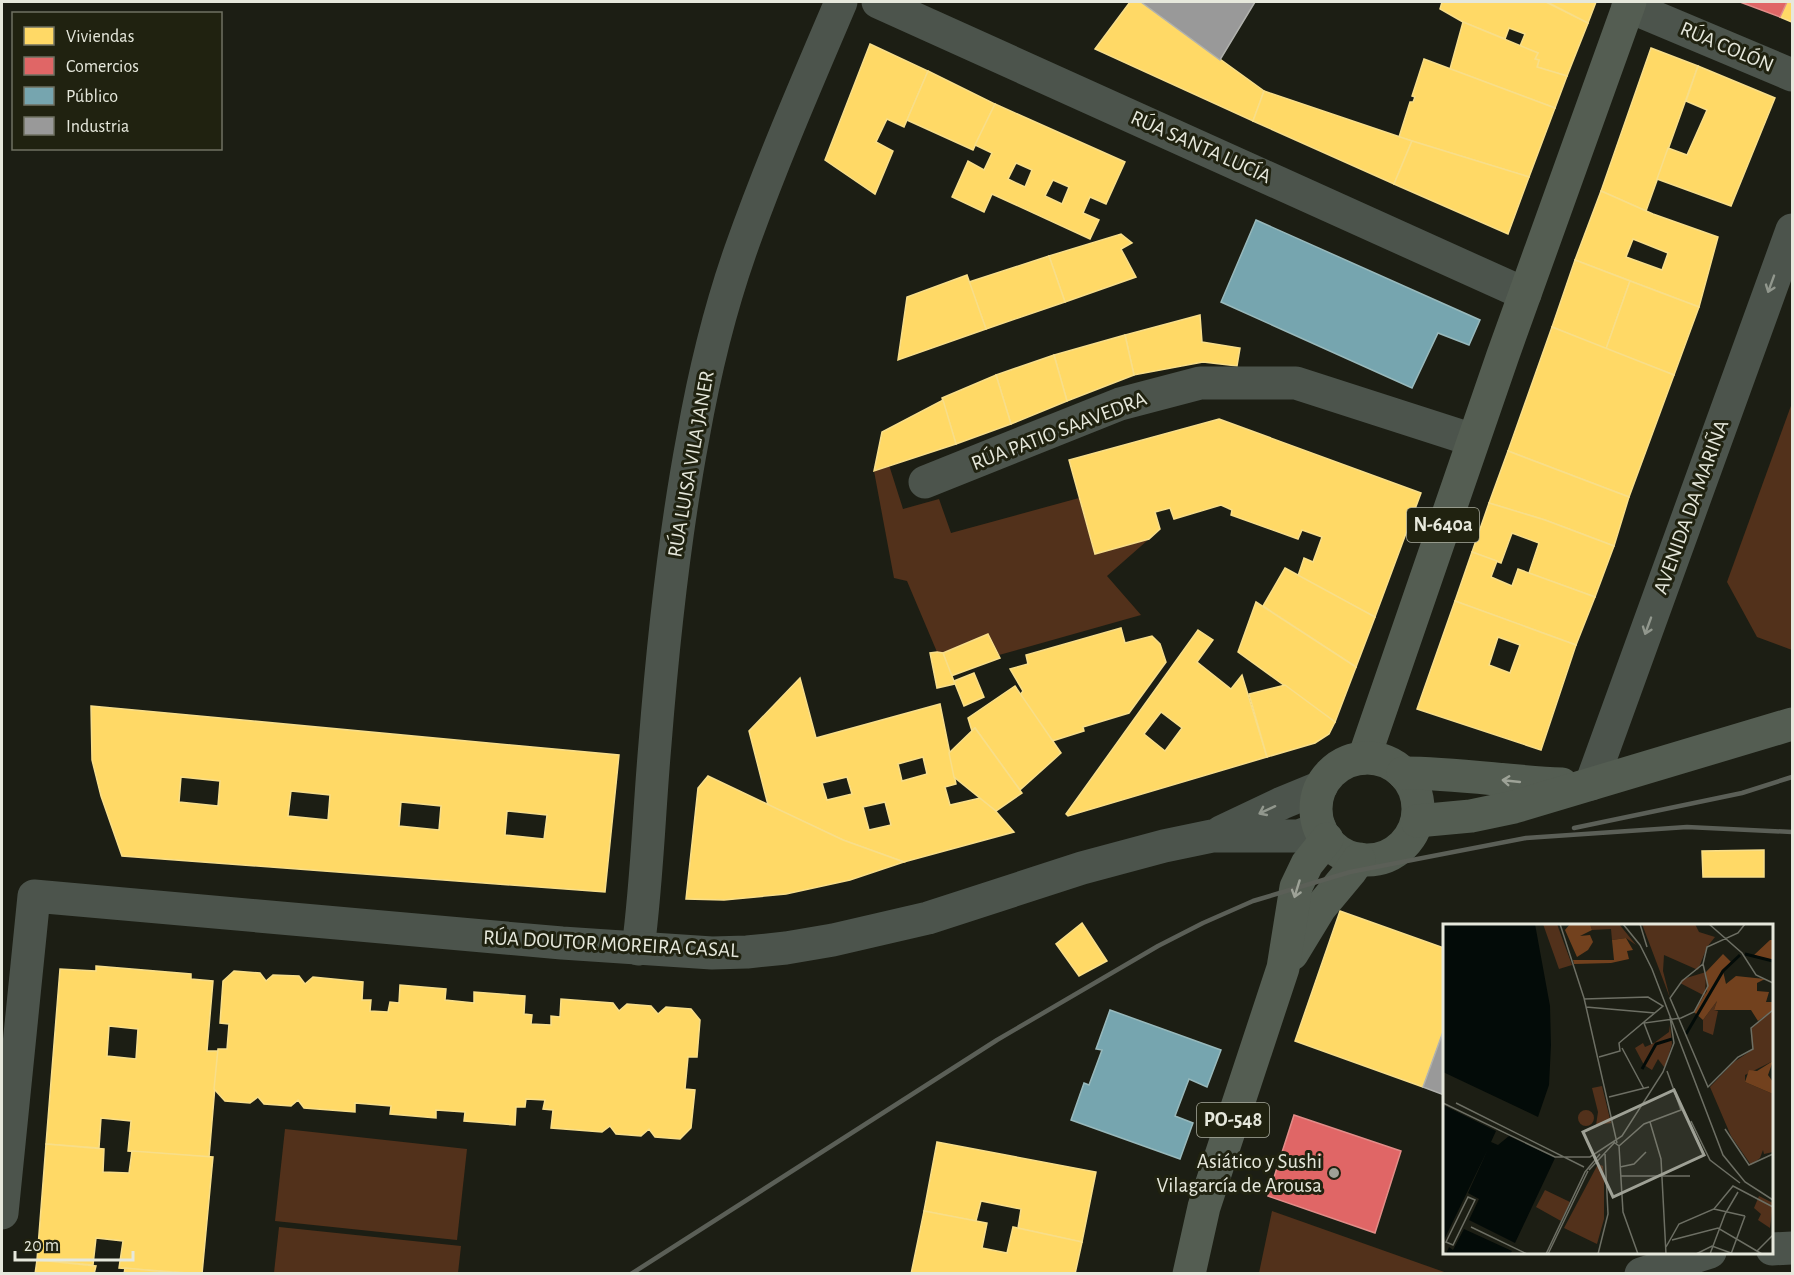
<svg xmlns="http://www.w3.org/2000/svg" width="1794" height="1275" font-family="'Alegreya Sans',sans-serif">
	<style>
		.green { fill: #52311b }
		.homes { fill: #ffd966; stroke: #f8de89; stroke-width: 1.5; fill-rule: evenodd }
		.shops { fill: #e06666; stroke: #e28d89; stroke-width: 1.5 }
		.public { fill: #76a5af; stroke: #98b9bc; stroke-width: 1.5 }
		.industry { fill: #999; stroke: #b0b1ad; stroke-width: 1.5 }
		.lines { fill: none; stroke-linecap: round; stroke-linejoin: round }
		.minor { stroke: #4c544c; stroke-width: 33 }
		.major { stroke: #545d52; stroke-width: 33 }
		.rail { stroke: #5b5f57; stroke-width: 4.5 }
		.oneway { stroke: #91978d }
		.oneway2 { stroke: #9da297 }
		.poi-dot { fill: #9fa196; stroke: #202210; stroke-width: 2 }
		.labels { text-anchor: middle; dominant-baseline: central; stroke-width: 6; stroke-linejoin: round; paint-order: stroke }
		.shield { fill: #202210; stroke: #abad9f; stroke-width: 1.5 }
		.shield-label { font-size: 20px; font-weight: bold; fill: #e6e8dc }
		.street-label { font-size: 21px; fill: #e6e8dc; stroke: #202210 }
		.poi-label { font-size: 21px; fill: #e6e8dc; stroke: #202210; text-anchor: end }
		.inset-river { fill: none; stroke: #030b08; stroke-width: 3 }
		.inset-road { fill: none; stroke: #6d6f64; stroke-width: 1.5 }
		.view { fill: #9fa196; fill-opacity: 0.15; stroke: #9fa196; stroke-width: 3 }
		.inset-edge { fill: none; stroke: #e6e8dc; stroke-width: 3 }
	</style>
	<rect width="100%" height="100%" fill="#1c1e14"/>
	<g class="green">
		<path d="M1792,403V650L1757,637L1727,582Z"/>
		<path d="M889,465L903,509L939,499L951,533L1079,498L1095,554L1149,539L1107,576L1141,615L999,655L988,634L943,653L937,652L907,581L894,578L874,471Z"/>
		<path d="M285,1129L467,1149L457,1240L275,1221Z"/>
		<path d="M1272,1211L1447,1273H1259Z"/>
		<path d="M279,1227L461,1246L458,1273H274Z"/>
	</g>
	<g class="homes">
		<path d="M1130,2H1141L1264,91L1253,121L1095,49Z"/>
		<path d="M1442,2H1546L1588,23L1567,76L1537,67L1539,60L1535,59L1538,53L1520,46L1525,34L1509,28L1505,39L1463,22L1440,9Z"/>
		<path d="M1547,2H1596L1588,23Z"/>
		<path d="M1787,2H1792V22L1780,17Z"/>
		<path d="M1463,22L1538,53L1535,59L1539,60L1537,67L1567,76L1555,108L1450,69Z"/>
		<path d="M870,44L928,71L904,127L887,119L876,142L893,151L875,194L825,160Z"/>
		<path d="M1651,48L1698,66L1646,211L1601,191Z"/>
		<path d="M1424,59L1555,108L1529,177L1399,137L1410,102H1413L1415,97L1412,96Z"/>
		<path d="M1698,66L1775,98L1731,206L1657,179L1668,148L1687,155L1707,110L1686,101Z"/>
		<path d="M928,71L995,104L973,150L907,120Z"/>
		<path d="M1264,91L1412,141L1394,184L1253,121Z"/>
		<path d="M995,104L1125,162L1106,204L1090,197L1083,213L1099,220L1090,239L992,194L984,212L952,197L968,161L984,170L992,153L975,145ZM1016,163L1032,170L1025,187L1008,179ZM1053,180L1069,187L1062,204L1045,196Z"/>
		<path d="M1412,141L1529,177L1508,234L1394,184Z"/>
		<path d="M1601,191L1653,214L1718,237L1699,307L1575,260ZM1633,239L1668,253L1662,270L1626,257Z"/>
		<path d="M1121,234L1132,243L1121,249L1136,277L1065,302L1049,256Z"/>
		<path d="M1049,256L1065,302L986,329L969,282Z"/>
		<path d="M1575,260L1630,281L1606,349L1552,327Z"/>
		<path d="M967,275L986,329L898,360L907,297Z"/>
		<path d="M1630,281L1699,307L1674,375L1606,349Z"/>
		<path d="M1200,315L1202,342L1240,348L1237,366L1203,362L1134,375L1125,335Z"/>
		<path d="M1552,327L1674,375L1629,497L1508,451Z"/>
		<path d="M1125,335L1134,375L1067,401L1054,355Z"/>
		<path d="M1054,355L1067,401L1011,424L996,375Z"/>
		<path d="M996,375L1011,424L956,444L942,398Z"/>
		<path d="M943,400L956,444L874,471L882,432Z"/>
		<path d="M1219,419L1421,493L1375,617L1298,576L1304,558L1313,562L1322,537L1302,530L1298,539L1231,515L1232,510L1221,505L1174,519L1170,508L1155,512L1160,529L1149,539L1095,554L1069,460Z"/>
		<path d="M1508,451L1629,497L1614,546L1545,520L1489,503Z"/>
		<path d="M1489,503L1545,520L1614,546L1595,597L1529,573L1539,543L1512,533L1501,563L1472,552Z"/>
		<path d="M1472,552L1497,561L1491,577L1512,586L1518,569L1595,597L1576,645L1455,601Z"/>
		<path d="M1285,568L1375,617L1356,667L1263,606Z"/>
		<path d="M1455,601L1576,645L1541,750L1417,709ZM1498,637L1520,645L1510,673L1489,665Z"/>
		<path d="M1256,602L1356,667L1335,722L1238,652Z"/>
		<path d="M1121,628L1125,643L1152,636L1160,644L1166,662L1129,713L1083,727L1084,731L1052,741L1020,695L1023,691L1010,669L1028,664L1026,655Z"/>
		<path d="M1198,630L1213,640L1197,662L1231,689L1242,675L1267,757L1068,816L1066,814ZM1161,712L1182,728L1165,751L1144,734Z"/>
		<path d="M988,634L1000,658L951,676L943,653Z"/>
		<path d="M937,652L943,653L955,684L937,688L930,653Z"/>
		<path d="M974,673L984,697L964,706L954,681Z"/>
		<path d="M800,678L816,738L940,704L956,784L945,787L950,805L980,798L993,808L1014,832L904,862L843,840L768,805L749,731ZM923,757L927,774L902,781L898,764ZM847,777L852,794L827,800L822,783ZM885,802L891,825L869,830L863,807Z"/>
		<path d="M1285,685L1335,722L1329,734L1315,743L1267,757L1249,694Z"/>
		<path d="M1015,686L1061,753L1020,790L975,728L972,731L968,718Z"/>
		<path d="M91,706L619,755L605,892L122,856L101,796L92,760ZM181,777L220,781L218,806L179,802ZM291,791L330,795L328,820L288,816ZM401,802L441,806L439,830L399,826ZM507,811L547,815L544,839L505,835Z"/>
		<path d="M975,728L1022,793L996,811L954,777L949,753Z"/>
		<path d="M708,776L843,840L904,862L850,880L786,894L724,900L686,899L698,788Z"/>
		<path d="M1764,850V877H1703L1702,851Z"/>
		<path d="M1340,911L1444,948V1029L1423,1087L1295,1041Z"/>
		<path d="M1082,923L1107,961L1079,976L1056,944Z"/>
		<path d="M96,966L191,974V979L213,981L207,1051H218L209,1157L128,1151L131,1121L101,1118L99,1148L46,1144L60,969L96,971ZM109,1026L138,1029L136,1059L107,1056Z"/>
		<path d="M234,971L260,973L266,981L273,975L299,976L305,984L313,977L363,982L362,1000H371L370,1011L388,1012L390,1002L399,1003L400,985L446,989L445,1000L474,1003V992L525,996L524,1014L532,1015L531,1024L551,1025V1016L560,1017L561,999L613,1003L619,1011L627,1004L651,1006L658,1014L666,1007L691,1009L700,1020L697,1057H688L685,1089L695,1090L691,1128L680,1139L655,1137L649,1129L641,1136L616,1134L610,1126L602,1132L551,1128L553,1110L543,1109L545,1100L526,1099L525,1107H516L515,1125L464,1121L465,1112L436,1110V1118L390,1114L391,1106L355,1103V1112L304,1108L298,1100L291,1106L264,1104L258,1097L250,1103L225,1101L214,1089L218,1049H227L229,1024L220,1023L223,981Z"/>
		<path d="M937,1142L1096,1172L1082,1242L1018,1228L1021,1209L981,1201L976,1221L924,1211Z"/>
		<path d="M46,1144L104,1149L103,1172L129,1173L132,1151L213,1157L202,1274L119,1268L123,1241L96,1238L93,1265L37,1260Z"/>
		<path d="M924,1211L987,1223L982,1248L1007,1253L1013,1227L1082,1242L1075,1274H911Z"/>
		<path d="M37,1260L96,1266L94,1274H35Z"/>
		<path d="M125,1268L177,1273L189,1274H124Z"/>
	</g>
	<g class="shops">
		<path d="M1740,2H1787L1780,17Z"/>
		<path d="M1294,1115L1401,1151L1375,1233L1268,1196Z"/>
	</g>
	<g class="public">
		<path d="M1256,220L1480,320L1469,345L1438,333L1412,388L1221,302Z"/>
		<path d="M1110,1010L1221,1050L1207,1087L1189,1079L1175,1116L1193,1123L1180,1159L1071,1120L1084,1083L1089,1085L1102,1050L1096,1049Z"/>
	</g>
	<g class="industry">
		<path d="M1141,2H1255L1220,60Z"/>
		<path d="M1444,1029V1095L1423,1087Z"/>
	</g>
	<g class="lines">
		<g class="minor">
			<path d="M878,2L1525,294"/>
			<path d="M1628,6L1792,75"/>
			<path d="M925,482L1120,404L1200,383H1296L1473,440"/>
			<path d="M1591,784L1792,230"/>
			<path d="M1221,832L1282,803L1321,787"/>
			<path d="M638,949C647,881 649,812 655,744C663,642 674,538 693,437C704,375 719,312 740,252C770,167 806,84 841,2"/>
			<path d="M2,1213L34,896L562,943L712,953L747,952L786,948L833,940L928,918L1082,868L1164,846L1212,836H1299L1320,828"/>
			<path d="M1772,1249L1792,1248"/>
			<path d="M1641,1274L1710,1252"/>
		</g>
		<g class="major">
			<path d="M1364,758L1503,355L1630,2"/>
			<circle cx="1367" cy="809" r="51"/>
			<path d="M1403,773C1457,773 1509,782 1562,784"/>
			<path d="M1417,821L1471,816L1514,807L1792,724"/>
			<path d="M1292,954L1320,908L1350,872L1359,859"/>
			<path d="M1189,1274L1204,1207L1283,968L1296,887L1307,864L1327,839"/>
		</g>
		<g class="rail">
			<path d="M1574,828L1742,793L1792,777"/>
			<path d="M631,1274L997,1040L1158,946L1203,923L1253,901L1350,872L1526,838L1687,827L1792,832"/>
		</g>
	</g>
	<defs><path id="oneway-shaft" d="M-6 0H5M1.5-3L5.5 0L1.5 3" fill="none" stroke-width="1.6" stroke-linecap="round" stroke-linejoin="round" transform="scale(1.5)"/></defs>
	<g class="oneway">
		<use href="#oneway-shaft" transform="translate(1771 284) rotate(110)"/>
		<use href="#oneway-shaft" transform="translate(1648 626) rotate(110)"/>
		<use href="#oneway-shaft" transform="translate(1267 810) rotate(155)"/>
	</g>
	<g class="oneway2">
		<use href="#oneway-shaft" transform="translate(1511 781) rotate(-174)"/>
		<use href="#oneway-shaft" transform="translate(1297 889) rotate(107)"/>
	</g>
	<circle class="poi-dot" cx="1334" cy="1173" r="6"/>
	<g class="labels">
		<g class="shield">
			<rect x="1407" y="508" width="72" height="34" rx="4.5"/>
			<rect x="1197" y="1103" width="72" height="34" rx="4.5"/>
		</g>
		<g class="shield-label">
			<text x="1443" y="525">N-640a</text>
			<text x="1233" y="1120">PO-548</text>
		</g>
		<g class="street-label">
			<text transform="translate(1727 47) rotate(23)">RÚA COLÓN</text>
			<text transform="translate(1201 147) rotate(24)">RÚA SANTA LUCÍA</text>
			<text transform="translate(1059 431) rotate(-21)">RÚA PATIO SAAVEDRA</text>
			<text transform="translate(691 464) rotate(-80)">RÚA LUISA VILA JANER</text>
			<text transform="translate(1691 507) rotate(-70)">AVENIDA DA MARIÑA</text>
			<text transform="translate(611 944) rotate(3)">RÚA DOUTOR MOREIRA CASAL</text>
		</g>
		<g class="poi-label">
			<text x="1322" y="1161">Asiático y Sushi<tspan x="1322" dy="24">Vilagarcía de Arousa</tspan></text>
		</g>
	</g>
	<g transform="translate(1443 924)">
		<rect width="330" height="330" fill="#1c1e14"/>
		<path d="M100,0H114L129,41L116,45ZM147,0H176L193,21L183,14L169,16L168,5L149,6ZM199,0H252L256,8L272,13L264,23L255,46L221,31L220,47L227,74ZM263,48L262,72L237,59L240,55ZM274,77L271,86L275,87L270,111L260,107V96ZM330,86V137L302,151V158L330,170V228L321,230L320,226L317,234L308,241L288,212L267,163L291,138L309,126L308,104ZM227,101L229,120L223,140L221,143L215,135L209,146L201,141L192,124L200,119L202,123L211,119L226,108ZM159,162L168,199L153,201L155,188L149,164ZM135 194a8 8 0 1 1 16 0a8 8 0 1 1-16 0ZM155,240L160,242L161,258V295L154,320L121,304ZM102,266L127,278L118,297L93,283ZM316,272L330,279L327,304L315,296L318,290L311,284Z" fill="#52311b"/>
		<path d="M127,0H147L149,6L137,12L147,11L150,18L145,26L134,33L122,6ZM183,14L190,26L184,27L186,35L168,39L131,40L130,36H171L169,16ZM327,16H330V37L311,31ZM280,30L288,38L280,47L283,60L293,52L322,55L314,59V67L326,68L323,78H330V86L315,97L308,86H271L274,77L260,96L251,88L264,67L263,48ZM330,137L325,151L330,158V170L302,158L306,146L314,147Z" fill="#72411e"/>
		<path d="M0,0H92L107,82L108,121L106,161L95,193L0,148ZM0,181L53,207L48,218L55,221L66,212L112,234L72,319L26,296L36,275L25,269L45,225L0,318ZM21,305L69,327L67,330H3L6,323L10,326Z" fill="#030b08"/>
		<path class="inset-river" d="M302,30L330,37M243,110L280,47L297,31M199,145L213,120L229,115"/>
		<path class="inset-road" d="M117,0L141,74L174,219M180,0L197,21L209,45L280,231L302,258L330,276M197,0L204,23M266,0L299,29L313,51L330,59M260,40L239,57L227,74L265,163L295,133L310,125L308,104L330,86M141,75L205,73L220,82L176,119L177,127L156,133M143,83L212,89M209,120L201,99L238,94L251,88L265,62L260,40L264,23L295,9L302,0M179,124L201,165M166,173L206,163M0,179L112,233H147L179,212L220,148L231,119L227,93M13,179L141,243M248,197L267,236L297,259M207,198L218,235L223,330M282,205L306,241L330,230M172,219L176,222L180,288L195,330M176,222L201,200L238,186L224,147M177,243L191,240L203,228M146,246L172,218M178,252H247M25,273L32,276L10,321L3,318ZM271,285L302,292M28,303L84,330M229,316L275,304L319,330M223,323L236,300L271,285L290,262L330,283M314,327L330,311M103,330L142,248L157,230M105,330L145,247M155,330L165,290L162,230M253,330L269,322L288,329M267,330L282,290L295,268M288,330L302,292"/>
		<path class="view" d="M231,166L261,231L170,273L140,208Z"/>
		<rect width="330" height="330" class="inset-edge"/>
	</g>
	<rect width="1794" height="1275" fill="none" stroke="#e6e8dc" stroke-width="6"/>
	<rect x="12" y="12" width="210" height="138" fill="#202210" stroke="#6f7162" stroke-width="1.5"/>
	<rect x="24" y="27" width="30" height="18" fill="#ffd966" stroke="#6f7162" stroke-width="1.5"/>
	<text x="66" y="42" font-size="18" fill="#e6e8dc">Viviendas</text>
	<rect x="24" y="57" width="30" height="18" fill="#e06666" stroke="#6f7162" stroke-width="1.5"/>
	<text x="66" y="72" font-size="18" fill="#e6e8dc">Comercios</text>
	<rect x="24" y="87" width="30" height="18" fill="#76a5af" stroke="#6f7162" stroke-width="1.5"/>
	<text x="66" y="102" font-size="18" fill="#e6e8dc">Público</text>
	<rect x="24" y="117" width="30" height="18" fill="#999999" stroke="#6f7162" stroke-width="1.5"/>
	<text x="66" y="132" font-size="18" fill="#e6e8dc">Industria</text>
	<path d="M15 1251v9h118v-9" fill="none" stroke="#e6e8dc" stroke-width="3"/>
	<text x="24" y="1251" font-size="18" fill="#e6e8dc" stroke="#202210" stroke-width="4.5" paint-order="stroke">20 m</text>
</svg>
